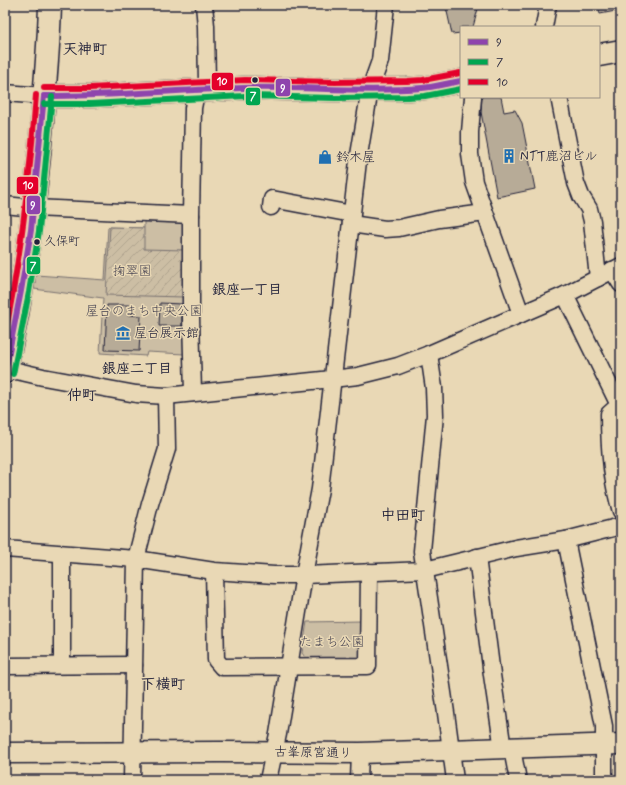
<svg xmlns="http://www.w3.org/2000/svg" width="626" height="785" font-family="Mynerve,'Klee One',sans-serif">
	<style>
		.green { fill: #ccbea4; stroke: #777070 }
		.garden { fill: url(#garden-furrows); stroke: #777070 }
		.building { fill: #b7ab97; stroke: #22223b }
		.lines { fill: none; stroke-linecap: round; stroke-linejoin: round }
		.minor-casing { stroke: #22223b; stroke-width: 19 }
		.major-casing { stroke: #22223b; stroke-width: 23 }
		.highway-casing { stroke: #22223b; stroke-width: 25 }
		.minor { stroke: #e9d8b5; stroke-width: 16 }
		.major { stroke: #e9d8b5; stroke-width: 20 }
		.highway { stroke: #e9d8b5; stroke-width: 22 }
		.bus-1-casing { stroke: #e9d8b5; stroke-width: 9 }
		.bus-2-casing { stroke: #e9d8b5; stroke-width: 9 }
		.bus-3-casing { stroke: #e9d8b5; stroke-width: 9 }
		.bus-1 { stroke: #8e44ad; stroke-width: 6 }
		.bus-2 { stroke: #00a651; stroke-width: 6 }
		.bus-3 { stroke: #e4002b; stroke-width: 6 }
		.bus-dot { fill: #22223b; stroke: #e9d8b5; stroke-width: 1.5 }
		.labels { text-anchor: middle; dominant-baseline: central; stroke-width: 3; stroke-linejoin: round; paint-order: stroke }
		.bus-label { font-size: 12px; fill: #22223b; stroke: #e9d8b5; text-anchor: start }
		.poi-label { font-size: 13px; fill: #22223b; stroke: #e9d8b5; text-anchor: start }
		.park-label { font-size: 13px; fill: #444150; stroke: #e9d8b5 }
		.street-label { font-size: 13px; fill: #22223b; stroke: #e9d8b5 }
		.neighbourhood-label { font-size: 14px; font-weight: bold; fill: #22223b; stroke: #e9d8b5 }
		.quarter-label { font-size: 15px; font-weight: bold; fill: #22223b; stroke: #e9d8b5 }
		.line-badge { stroke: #e9d8b5; stroke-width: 1.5 }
		.badge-label { font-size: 11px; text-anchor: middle; font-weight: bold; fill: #fff }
	</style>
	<defs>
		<pattern id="garden-furrows" width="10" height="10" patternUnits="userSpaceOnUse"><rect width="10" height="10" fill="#ccbea4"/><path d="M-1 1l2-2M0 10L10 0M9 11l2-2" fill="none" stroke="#afa38e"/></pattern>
	</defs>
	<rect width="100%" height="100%" fill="#e9d8b5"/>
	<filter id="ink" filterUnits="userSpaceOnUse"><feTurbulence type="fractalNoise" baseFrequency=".025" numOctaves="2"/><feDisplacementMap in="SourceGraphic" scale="8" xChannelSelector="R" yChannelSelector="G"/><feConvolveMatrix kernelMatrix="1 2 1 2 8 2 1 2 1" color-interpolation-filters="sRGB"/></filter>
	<g filter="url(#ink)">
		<g class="green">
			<path d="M144,218L186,220L184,354L147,352L146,356L100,353L103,298L34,289L36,275L105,280L108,227L144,228Z"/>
			<path d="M362,621L361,659L309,663L302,653L307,622Z"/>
		</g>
		<path class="garden" d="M110,227L144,228V249L185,250L184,297L106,295Z"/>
		<g class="building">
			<path d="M457,5H479L473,27H461V33L452,34L446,7Z"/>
			<path d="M598,5H621V10L600,14Z"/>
			<path d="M482,97H501L504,112L515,110L522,123L535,189L497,197L481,112Z"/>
			<path d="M160,303L182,304V326H159Z"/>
			<path d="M107,305H129L128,315L141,316L139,351L105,350Z"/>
		</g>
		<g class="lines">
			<defs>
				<g id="minor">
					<path d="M544,27L548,5"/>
					<path d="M5,93L44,96"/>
					<path d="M473,97L470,132V154L474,182L521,314"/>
					<path d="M559,97L576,183L581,196L589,209L592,221L598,278"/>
					<path d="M5,205L34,208L191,215"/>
					<path d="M271,207L272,199L352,214"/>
					<path d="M351,224L385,229L399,228L439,219L485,213"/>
					<path d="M612,270L621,284"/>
					<path d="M565,295L619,405L609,414C609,446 611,480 621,511"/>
					<path d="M429,354L434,388L435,415L422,551L446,713L455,780"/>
					<path d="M5,373L17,371L43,377L136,394L166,396L332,379L358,376L398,366L429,354L565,295L621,266"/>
					<path d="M193,393L191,317V215L193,108L195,98L207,83L206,26L204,5"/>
					<path d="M566,540L604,726V780"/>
					<path d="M5,549L136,559L214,571L274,575H304L425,570L516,548L566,540L621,526"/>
					<path d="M477,557L492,675L503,749"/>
					<path d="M214,571L216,660L222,667L368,666L369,572"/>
					<path d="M62,665V554"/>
					<path d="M5,666L134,665"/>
					<path d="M512,749L518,780"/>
					<path d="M132,780L136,559L150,504L167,449L166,396"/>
					<path d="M268,780L278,734L304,575L320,489L358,161L370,89L380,61L386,5"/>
					<path d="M359,780L360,753"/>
				</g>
				<path id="major" d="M5,753L220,752L360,753L621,744"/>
				<g id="highway">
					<path d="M599,55L621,51"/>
					<path d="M44,96H90L245,88L335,90L407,89L424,88L461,81"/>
					<path d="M5,372C24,290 35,207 42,123C45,84 49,45 50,5"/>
				</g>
			</defs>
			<use href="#minor" class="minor-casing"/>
			<use href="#major" class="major-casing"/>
			<use href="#highway" class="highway-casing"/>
			<use href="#minor" class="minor"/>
			<use href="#major" class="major"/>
			<use href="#highway" class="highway"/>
			<defs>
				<g id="bus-1">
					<path d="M44,96C111,96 177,90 244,88C303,86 363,93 422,88C435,87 448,83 461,81"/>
					<path d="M5,372L21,291L31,230L44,96"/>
				</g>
				<g id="bus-2">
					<path d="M44,104H90L245,96L335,98L407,97L425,96L461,89"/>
					<path d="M13,374L29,292L39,231L52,97"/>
				</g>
				<g id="bus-3">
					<path d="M44,88H90L245,80L335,82L407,81L423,80L460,73"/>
					<path d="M5,334C21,255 30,176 36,95"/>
				</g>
			</defs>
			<use href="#bus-1" class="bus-1-casing"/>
			<use href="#bus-2" class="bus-2-casing"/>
			<use href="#bus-3" class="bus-3-casing"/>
			<use href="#bus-1" class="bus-1"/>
			<use href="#bus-2" class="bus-2"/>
			<use href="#bus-3" class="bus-3"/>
		</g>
	</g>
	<defs>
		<symbol id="building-bare" viewBox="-9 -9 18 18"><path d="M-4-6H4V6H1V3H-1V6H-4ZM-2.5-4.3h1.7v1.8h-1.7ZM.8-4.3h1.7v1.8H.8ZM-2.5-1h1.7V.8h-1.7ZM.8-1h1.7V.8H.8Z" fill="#1f6fb2" stroke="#e9d8b5" stroke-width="2.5" paint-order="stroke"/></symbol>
		<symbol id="shop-bare" viewBox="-9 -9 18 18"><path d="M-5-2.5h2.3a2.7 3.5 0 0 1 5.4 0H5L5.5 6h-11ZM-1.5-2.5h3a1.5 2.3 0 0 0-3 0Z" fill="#1f6fb2" stroke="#e9d8b5" stroke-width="2.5" paint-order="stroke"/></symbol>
		<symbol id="museum-bare" viewBox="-9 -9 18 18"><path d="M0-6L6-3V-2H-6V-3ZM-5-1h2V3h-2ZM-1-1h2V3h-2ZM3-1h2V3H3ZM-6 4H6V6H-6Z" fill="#1f6fb2" stroke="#e9d8b5" stroke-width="2.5" paint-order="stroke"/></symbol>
	</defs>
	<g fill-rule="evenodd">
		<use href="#building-bare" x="499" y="146" width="20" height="20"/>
		<use href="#shop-bare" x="315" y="147" width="20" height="20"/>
		<use href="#museum-bare" x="113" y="323" width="20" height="20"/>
	</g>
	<g class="bus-dot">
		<circle cx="255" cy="80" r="3.5"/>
		<circle cx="37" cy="242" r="3.5"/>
	</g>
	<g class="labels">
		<g class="bus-label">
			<text x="44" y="242">久保町</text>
		</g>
		<g class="poi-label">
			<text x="520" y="156">NTT鹿沼ビル</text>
			<text x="336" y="157">鈴木屋</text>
			<text x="134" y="333">屋台展示館</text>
		</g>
		<g class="park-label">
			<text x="132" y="271">掬翠園</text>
			<text x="144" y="311">屋台のまち中央公園</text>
			<text x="332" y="642">たまち公園</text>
		</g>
		<g class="street-label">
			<text transform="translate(313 753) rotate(1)">古峯原宮通り</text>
		</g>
		<g class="neighbourhood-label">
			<text x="247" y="290">銀座一丁目</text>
			<text x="137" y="369">銀座二丁目</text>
		</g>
		<g class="quarter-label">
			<text x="85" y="50">天神町</text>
			<text x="82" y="396">仲町</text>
			<text x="403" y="516">中田町</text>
			<text x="163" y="685">下横町</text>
		</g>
	</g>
	<g class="line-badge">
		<rect x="211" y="72" width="23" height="19" rx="4" fill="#e4002b"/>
		<rect x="275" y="78" width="16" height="19" rx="4" fill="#8e44ad"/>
		<rect x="245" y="87" width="16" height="19" rx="4" fill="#00a651"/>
		<rect x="16" y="176" width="23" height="19" rx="4" fill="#e4002b"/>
		<rect x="26" y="195" width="15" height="20" rx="4" fill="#8e44ad"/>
		<rect x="26" y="256" width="15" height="19" rx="4" fill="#00a651"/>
	</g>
	<g class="badge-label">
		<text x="222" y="85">10</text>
		<text x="283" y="92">9</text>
		<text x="253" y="100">7</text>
		<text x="28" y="189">10</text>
		<text x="33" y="209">9</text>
		<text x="33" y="270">7</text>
	</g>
	<rect width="626" height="785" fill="none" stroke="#e9d8b5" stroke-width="20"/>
	<rect x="10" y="10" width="606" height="765" fill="none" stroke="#22223b" stroke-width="1.5" filter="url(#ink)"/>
	<rect x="460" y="26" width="140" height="72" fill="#e9d8b5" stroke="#998f84"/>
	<rect x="468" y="39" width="20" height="6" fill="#8e44ad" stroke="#998f84"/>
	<text x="496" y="46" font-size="12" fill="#22223b">9</text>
	<rect x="468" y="59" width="20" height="6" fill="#00a651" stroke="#998f84"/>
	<text x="496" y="66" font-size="12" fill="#22223b">7</text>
	<rect x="468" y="79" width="20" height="6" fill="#e4002b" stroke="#998f84"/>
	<text x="496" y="86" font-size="12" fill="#22223b">10</text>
</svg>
